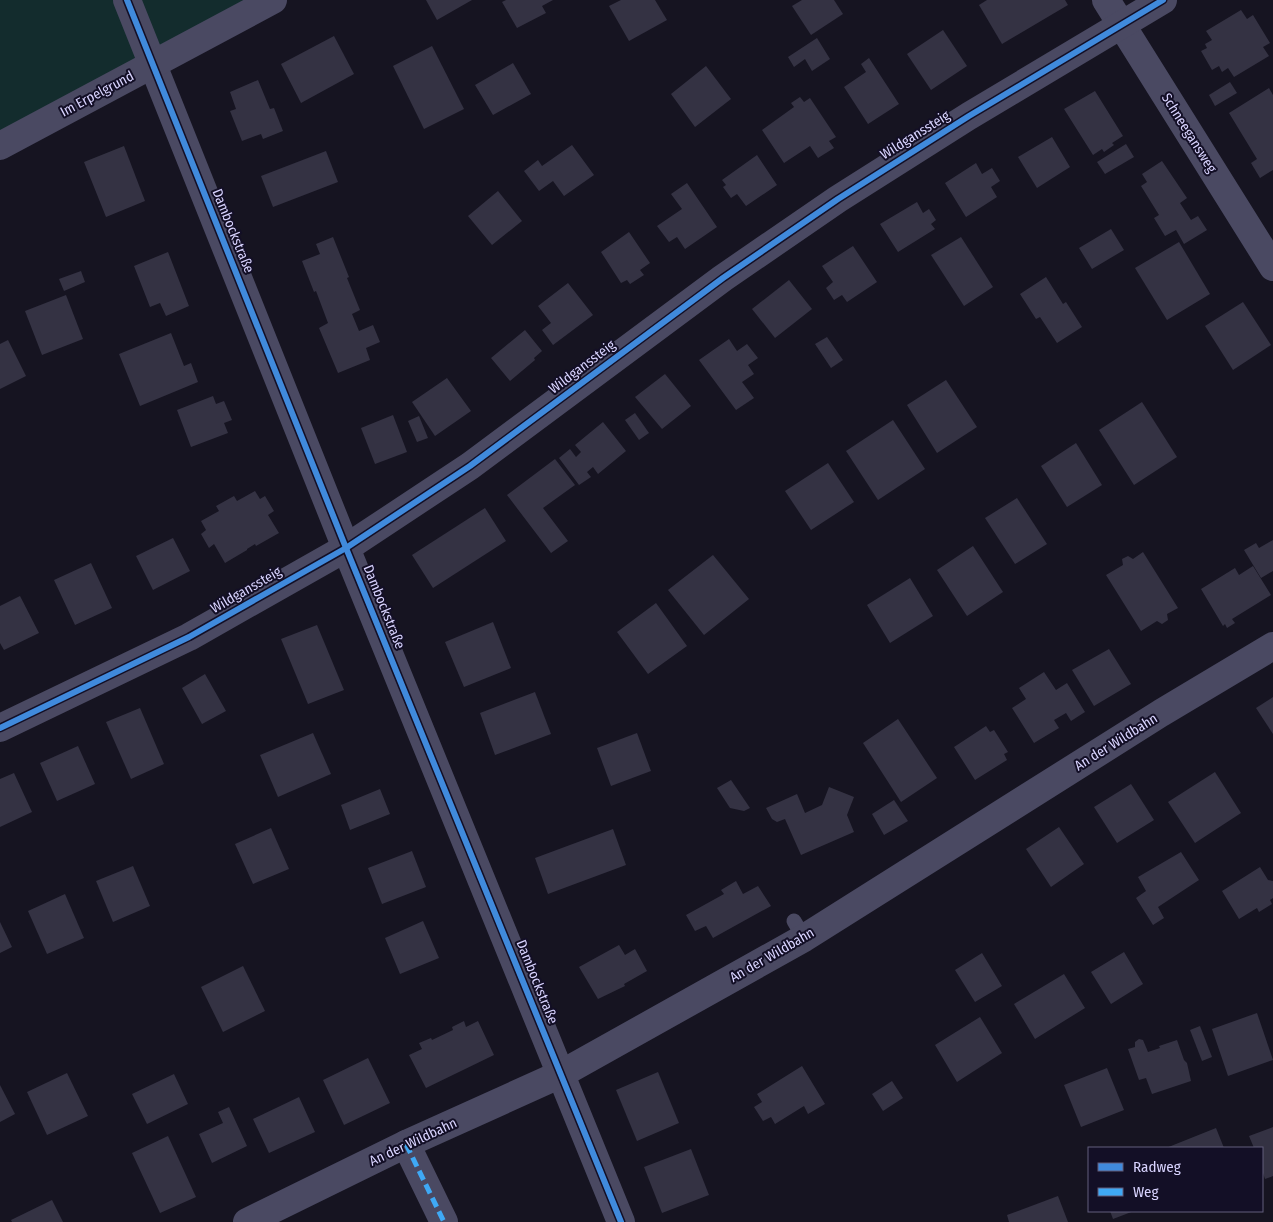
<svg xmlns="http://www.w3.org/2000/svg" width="1273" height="1222" font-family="'Fira Sans Condensed',sans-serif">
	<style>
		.green { fill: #132c2d }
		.building { fill: #343243 }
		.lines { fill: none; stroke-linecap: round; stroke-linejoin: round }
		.service { stroke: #4a4962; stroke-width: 15 }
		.minor { stroke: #4a4962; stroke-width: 28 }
		.quiet { stroke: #3fa9f5; stroke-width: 5; stroke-dasharray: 10 5; stroke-linecap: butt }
		.cycleway-casing { stroke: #130f26; stroke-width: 9 }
		.cycleway { stroke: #408adc; stroke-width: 6 }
		.labels { text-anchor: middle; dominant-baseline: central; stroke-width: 4; stroke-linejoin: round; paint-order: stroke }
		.street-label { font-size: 14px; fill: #d9d4ff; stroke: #130f26 }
	</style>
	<rect width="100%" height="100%" fill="#161421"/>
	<path class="green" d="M0,0H273L0,146Z"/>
	<g class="building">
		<path d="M426,0H472L437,20Z"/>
		<path d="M506,0H553L542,6L546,13L517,28L502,2Z"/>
		<path d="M621,0H655L667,20L629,41L609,6Z"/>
		<path d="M802,0H834L843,14L811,35L792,6Z"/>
		<path d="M987,0H1065L1068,5L1002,44L979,5Z"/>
		<path d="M1241,10L1247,19L1253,15L1270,43L1263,47L1269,56L1234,77L1228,68L1222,72L1219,66L1212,70L1201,51L1207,48L1205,44L1212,40L1206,31Z"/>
		<path d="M943,30L967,66L931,90L907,54Z"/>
		<path d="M334,36L354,74L301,103L281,64Z"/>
		<path d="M817,38L830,59L812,71L805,59L794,67L788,57Z"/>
		<path d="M432,46L464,109L424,129L393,66Z"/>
		<path d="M869,58L899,104L868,124L844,87L866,72L861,64Z"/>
		<path d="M513,63L531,94L493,115L475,85Z"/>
		<path d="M706,66L731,99L695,127L671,94Z"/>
		<path d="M258,80L270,109L274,108L283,131L263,139L261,134L242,141L230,111L236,109L230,92Z"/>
		<path d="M1230,82L1237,93L1215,106L1209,95Z"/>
		<path d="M1269,88L1273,95V170L1260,178L1251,163L1257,159L1229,113Z"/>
		<path d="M1095,91L1123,136L1112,143L1114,145L1104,152L1102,149L1093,155L1064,109Z"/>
		<path d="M800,97L804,102L810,98L836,137L829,141L834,148L818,158L810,146L784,163L762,130L794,107L791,103Z"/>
		<path d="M1052,137L1070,167L1037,188L1018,157Z"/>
		<path d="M1126,144L1134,157L1105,174L1097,162Z"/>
		<path d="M572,145L594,175L564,196L553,181L539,191L524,171L538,160L542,166Z"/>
		<path d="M124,146L145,201L106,217L84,162Z"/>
		<path d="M326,151L338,182L273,207L261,176Z"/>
		<path d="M757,155L777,185L746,206L737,194L731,198L723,187L726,185L722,180Z"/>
		<path d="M1162,161L1187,198L1180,203L1191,220L1198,216L1207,230L1184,244L1176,230L1165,236L1154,218L1159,215L1141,186L1147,182L1142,174Z"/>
		<path d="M976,163L982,174L992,168L1000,181L991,187L997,197L966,217L945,183Z"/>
		<path d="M687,183L717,227L685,249L677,237L669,242L657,226L682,209L671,194Z"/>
		<path d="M498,191L522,221L492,245L468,216Z"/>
		<path d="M917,202L923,213L929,209L936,220L931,224L935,229L898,252L880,224Z"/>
		<path d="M1111,229L1124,250L1092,269L1079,248Z"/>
		<path d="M629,232L650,263L640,270L644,275L630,284L627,280L621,283L601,252Z"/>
		<path d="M333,237L349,277L347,278L360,310L352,314L359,331L373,325L380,342L366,348L370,360L338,373L319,328L328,323L316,291L314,292L302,261L320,254L316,244Z"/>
		<path d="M961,237L993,287L964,306L931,255Z"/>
		<path d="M1179,242L1210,294L1167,320L1135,268Z"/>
		<path d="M853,246L877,282L847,302L842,295L834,300L826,288L833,282L822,266Z"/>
		<path d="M168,252L189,306L166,316L160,303L150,307L134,266Z"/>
		<path d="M81,271L85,282L64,291L59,279Z"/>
		<path d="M1046,277L1063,304L1066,302L1082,327L1057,343L1040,317L1036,319L1020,294Z"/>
		<path d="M789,280L812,309L775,338L752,309Z"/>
		<path d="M568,283L593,315L553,345L542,330L551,323L538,306Z"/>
		<path d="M66,295L83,339L42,355L25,311Z"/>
		<path d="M1243,302L1271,345L1233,370L1205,326Z"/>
		<path d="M525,330L542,351L534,358L535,360L510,381L491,358Z"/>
		<path d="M171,333L184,366L191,363L198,382L140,406L119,354Z"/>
		<path d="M827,337L843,360L831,368L815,344Z"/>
		<path d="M729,339L737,351L747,344L758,358L748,365L754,374L742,382L754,398L736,410L699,360Z"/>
		<path d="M8,340L26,376L0,389V344Z"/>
		<path d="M665,374L691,406L662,429L635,397Z"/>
		<path d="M447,378L471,411L435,436L412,402Z"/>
		<path d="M946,380L977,427L937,453L907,405Z"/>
		<path d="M213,396L216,404L224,401L232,420L224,423L228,433L191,447L177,410Z"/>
		<path d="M1142,402L1177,457L1134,485L1099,430Z"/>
		<path d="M635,413L649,433L639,440L625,420Z"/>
		<path d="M393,415L407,452L375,464L361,428Z"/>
		<path d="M419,416L428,438L417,442L408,421Z"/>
		<path d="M893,420L925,469L878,500L846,451Z"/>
		<path d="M603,422L626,451L598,474L593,467L587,472L591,477L579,485L559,458L570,449L576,457L581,452L575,445Z"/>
		<path d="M1076,443L1102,485L1067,507L1041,466Z"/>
		<path d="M555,459L575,485L543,508L568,541L551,553L507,495Z"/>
		<path d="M828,463L854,502L811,530L785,491Z"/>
		<path d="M255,491L260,499L265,496L274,511L268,515L279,533L256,546L255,544L247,549V550L225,563L214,544L209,548L201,534L206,530L201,521L219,511L216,506L234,496L237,501Z"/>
		<path d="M1017,498L1047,544L1015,564L985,518Z"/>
		<path d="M485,508L506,541L433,588L412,555Z"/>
		<path d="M173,538L190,571L153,590L136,556Z"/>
		<path d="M1273,540V571L1261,578L1244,550L1256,543L1259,548Z"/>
		<path d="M973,546L1003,592L967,616L937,570Z"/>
		<path d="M1143,552L1178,608L1167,614L1168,620L1162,624L1157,621L1141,631L1106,575L1123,565L1122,559L1128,556L1133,559Z"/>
		<path d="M713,555L749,599L704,635L668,590Z"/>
		<path d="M91,563L112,608L75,625L54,580Z"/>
		<path d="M1253,566L1271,595L1232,619L1235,623L1227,628L1225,624L1223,626L1201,589L1235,568L1239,575Z"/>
		<path d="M910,578L933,616L890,643L867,605Z"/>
		<path d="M20,596L39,633L4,650L0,643V606Z"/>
		<path d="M656,603L687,646L648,674L617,632Z"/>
		<path d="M493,622L511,668L464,687L445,642Z"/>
		<path d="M317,625L344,690L308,704L281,639Z"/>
		<path d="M1109,649L1131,684L1094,706L1072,670Z"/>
		<path d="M1044,672L1056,690L1067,683L1085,712L1071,721L1066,713L1054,720L1059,728L1034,743L1012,708L1026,699L1019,688Z"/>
		<path d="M205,674L226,711L202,724L182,688Z"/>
		<path d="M535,692L551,734L495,755L480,713Z"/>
		<path d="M1273,697V734L1256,708Z"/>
		<path d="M140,708L164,764L131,779L106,722Z"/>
		<path d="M898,719L937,778L901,802L863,743Z"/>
		<path d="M986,726L990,732L994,730L1008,752L1004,754L1007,760L975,780L954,747Z"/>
		<path d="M313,733L331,774L278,797L260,755Z"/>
		<path d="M637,733L651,771L611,786L597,748Z"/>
		<path d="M78,746L95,784L57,801L40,763Z"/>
		<path d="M1215,772L1241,813L1195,843L1168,802Z"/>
		<path d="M14,773L32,812L0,827V779Z"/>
		<path d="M731,780L750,808L744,811L730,808L717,788Z"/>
		<path d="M1131,784L1154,820L1117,843L1094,807Z"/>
		<path d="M829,787L854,797L847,815L854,832L801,855L785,819L777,822L772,819L766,808L797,794L805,813L822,805Z"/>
		<path d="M380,789L390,814L350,830L341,805Z"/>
		<path d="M894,800L908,821L884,835L872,814Z"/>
		<path d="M1059,827L1084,864L1051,887L1026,849Z"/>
		<path d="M271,828L289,869L253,884L235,844Z"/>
		<path d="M613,829L626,865L548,894L535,858Z"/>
		<path d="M412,851L426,887L382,904L368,868Z"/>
		<path d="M1181,852L1199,880L1158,907L1164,918L1153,925L1136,898L1146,891L1138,877Z"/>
		<path d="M133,866L150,906L113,922L96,881Z"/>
		<path d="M1260,867L1268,880L1273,881V898L1270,900L1272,904L1259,912L1257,908L1239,919L1222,891Z"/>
		<path d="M736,881L743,894L758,886L771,906L713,938L706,926L695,931L686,915L724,894L721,890Z"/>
		<path d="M65,894L84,938L47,954L28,911Z"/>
		<path d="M423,921L439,958L400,974L385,938Z"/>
		<path d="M0,922L12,947L0,953Z"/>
		<path d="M619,945L625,955L635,949L647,971L624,984L625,986L598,999L579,967Z"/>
		<path d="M1124,952L1143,984L1111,1004L1091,972Z"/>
		<path d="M982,953L1002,986L975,1002L955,970Z"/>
		<path d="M243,966L265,1011L223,1032L201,987Z"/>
		<path d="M1064,974L1085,1008L1035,1039L1014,1004Z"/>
		<path d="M1257,1013L1273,1060L1228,1076L1212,1029Z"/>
		<path d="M980,1017L1002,1053L957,1082L935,1045Z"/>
		<path d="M464,1021L466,1027L478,1021L494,1055L426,1088L409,1055L422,1049L419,1043L431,1038L432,1040L453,1030L452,1027Z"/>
		<path d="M1200,1026L1212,1057L1202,1061L1190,1030Z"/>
		<path d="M1139,1039L1143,1040L1148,1052L1160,1048L1159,1046L1177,1040L1184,1060L1187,1063L1191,1081L1152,1094L1146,1078L1139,1080L1128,1049L1135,1047V1042Z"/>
		<path d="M368,1058L390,1103L344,1125L323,1080Z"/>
		<path d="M802,1066L825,1104L808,1114L804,1106L775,1124L771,1117L763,1121L754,1107L762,1102L757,1094Z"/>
		<path d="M1107,1068L1124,1110L1081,1127L1064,1085Z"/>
		<path d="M658,1072L679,1123L637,1141L616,1090Z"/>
		<path d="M67,1073L88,1116L47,1135L27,1092Z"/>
		<path d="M174,1074L188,1104L147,1124L132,1094Z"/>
		<path d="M892,1081L903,1098L883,1111L872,1094Z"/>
		<path d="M0,1085L15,1114L0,1122Z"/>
		<path d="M299,1097L315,1132L269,1153L253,1119Z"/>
		<path d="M229,1107L247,1146L212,1163L199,1134L223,1123L218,1112Z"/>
		<path d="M1273,1127V1176L1265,1179L1262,1170V1148H1254L1249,1136Z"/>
		<path d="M1216,1128L1224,1148H1166Z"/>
		<path d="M168,1136L196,1197L160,1213L132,1153Z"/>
		<path d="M691,1149L709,1195L662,1213L644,1167Z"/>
		<path d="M1058,1196L1068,1222H1009L1007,1215Z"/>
		<path d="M52,1200L63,1222H12L11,1220Z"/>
		<path d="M1110,1211H1134L1113,1219Z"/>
	</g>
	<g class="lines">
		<path class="service" d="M794,921L804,938"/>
		<g class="minor">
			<path d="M127,0L346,548L621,1222"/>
			<path d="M1106,0L1273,267"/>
			<path d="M0,146L273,0"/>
			<path d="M0,728L189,637L346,548L470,466L723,278L838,199L969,116L1163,0"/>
			<path d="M406,1144L444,1222"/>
			<path d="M247,1222L406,1144L561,1074L804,938L1161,713L1273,646"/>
		</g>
		<path class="quiet" d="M406,1144L444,1222"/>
		<defs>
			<g id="cycleway">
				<path d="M127,0L346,548L621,1222"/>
				<path d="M0,728L189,637L346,548L470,466L723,278L838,199L969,116L1163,0"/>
			</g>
		</defs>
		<use href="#cycleway" class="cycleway-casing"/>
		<use href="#cycleway" class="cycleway"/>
	</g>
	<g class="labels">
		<g class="street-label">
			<text transform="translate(97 94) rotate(-28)">Im Erpelgrund</text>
			<text transform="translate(1189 133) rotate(58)">Schneegansweg</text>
			<text transform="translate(915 135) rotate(-32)">Wildganssteig</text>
			<text transform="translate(233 231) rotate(68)">Dambockstraße</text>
			<text transform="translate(582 367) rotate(-37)">Wildganssteig</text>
			<text transform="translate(246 590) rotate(-30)">Wildganssteig</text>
			<text transform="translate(384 607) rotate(68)">Dambockstraße</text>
			<text transform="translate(1116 742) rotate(-32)">An der Wildbahn</text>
			<text transform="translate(772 955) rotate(-30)">An der Wildbahn</text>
			<text transform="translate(537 982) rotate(68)">Dambockstraße</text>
			<text transform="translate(413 1142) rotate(-25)">An der Wildbahn</text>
		</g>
	</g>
	<rect x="1088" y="1147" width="175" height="65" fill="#130f26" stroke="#625e7d"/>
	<rect x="1098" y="1163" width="25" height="8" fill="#408adc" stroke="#625e7d"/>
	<text x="1133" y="1172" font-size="15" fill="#d9d4ff">Radweg</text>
	<rect x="1098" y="1188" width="25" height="8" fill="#3fa9f5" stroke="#625e7d"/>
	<text x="1133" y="1197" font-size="15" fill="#d9d4ff">Weg</text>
</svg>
